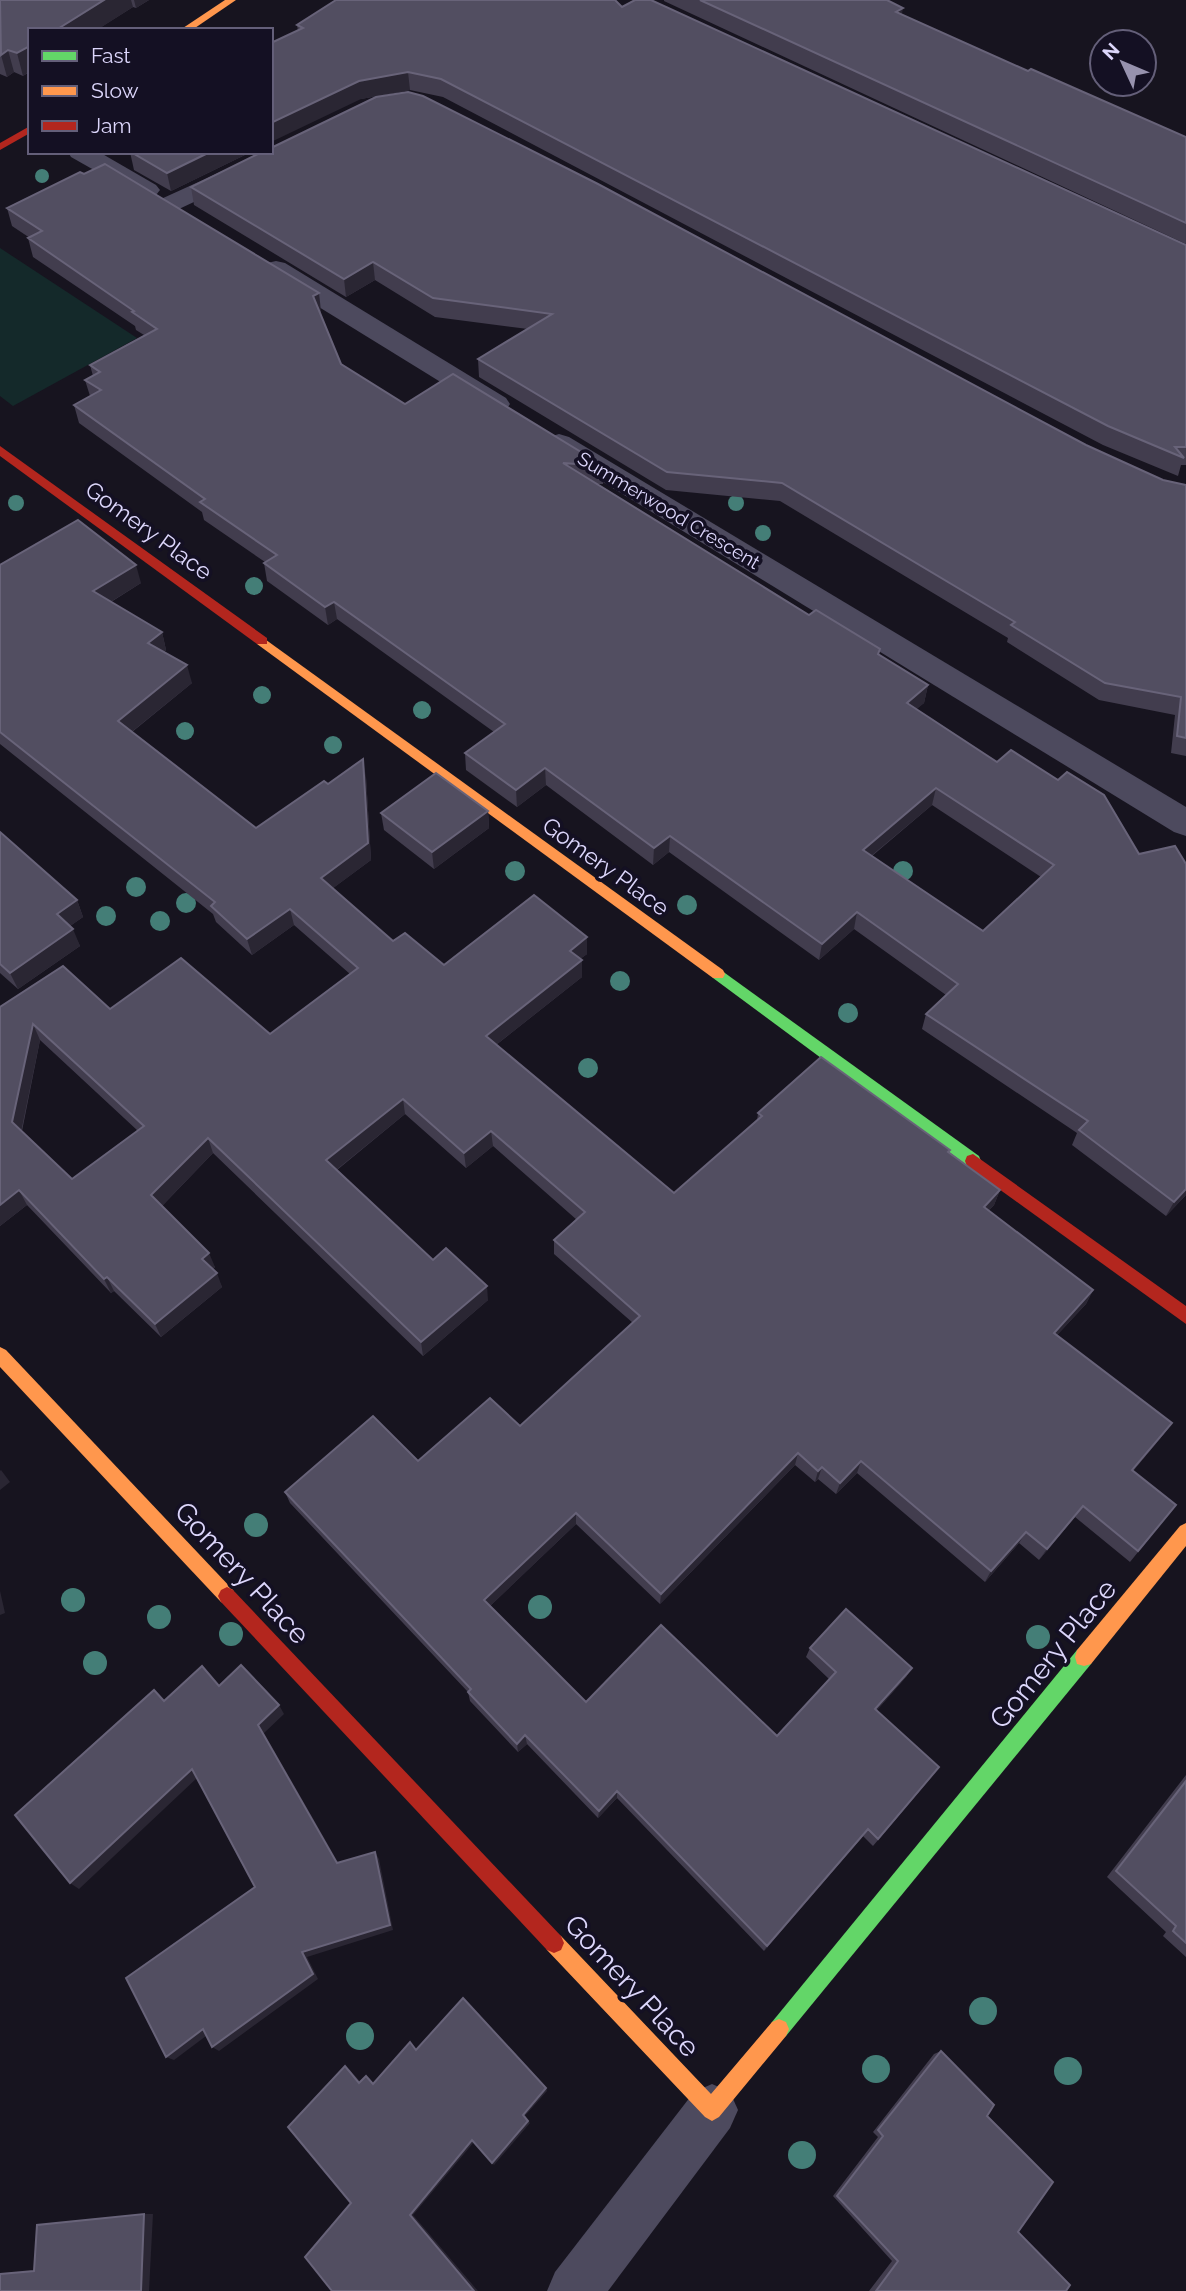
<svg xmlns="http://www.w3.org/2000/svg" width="1186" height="2291" font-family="Raleway,sans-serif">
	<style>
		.green { fill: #14292a }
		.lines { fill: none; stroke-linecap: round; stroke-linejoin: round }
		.street { fill: #4d4a5e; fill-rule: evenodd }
		.fast { fill: #63d668; fill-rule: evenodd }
		.slow { fill: #ff974d; fill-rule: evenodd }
		.jam { fill: #b3261e; fill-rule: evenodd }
		.tree { fill: #447e77 }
		.wall { fill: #423d4e; fill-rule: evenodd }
		.shaded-wall { fill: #2a2633 }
		.building { fill: #524e61; stroke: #686379; stroke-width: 2; fill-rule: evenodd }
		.labels { text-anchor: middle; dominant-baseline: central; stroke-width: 7; stroke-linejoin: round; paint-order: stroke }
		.far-street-label { font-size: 19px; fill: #dcd6fb; stroke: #141023 }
		.street-label { font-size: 23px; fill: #dcd6fb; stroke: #141023 }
		.near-street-label { font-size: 28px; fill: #dcd6fb; stroke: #141023 }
	</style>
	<rect width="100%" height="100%" fill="#17141f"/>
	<path class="green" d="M0,248L137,338L13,406L0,396Z"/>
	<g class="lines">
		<g class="street">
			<path d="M68,152H99L156,185L160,190L156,195L147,198L138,195L71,157Z"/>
			<path d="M238,164L247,167L251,172L247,177L179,209L170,212L161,209L157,204L161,199Z"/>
			<path d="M276,261L285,263L506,398L510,404L506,410L496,413L486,410L267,275L263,269L267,263Z"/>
			<path d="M559,434L569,437L1186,807V836L1174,832L549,449L545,443L549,437Z"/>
			<path d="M712,2084L730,2092L738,2110L730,2128L608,2291H547L555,2272L694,2092Z"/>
		</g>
		<g class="fast">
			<path d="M718,968L979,1156L981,1161L979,1166L973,1168L967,1166L713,978L711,974L713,970Z"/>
			<path d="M1084,1648L1091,1650L1093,1657L1091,1664L786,2036L779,2039L772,2036L769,2029L772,2022L1077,1650Z"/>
		</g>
		<g class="slow">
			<path d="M225,0H236L192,30H180Z"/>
			<path d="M262,637L723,970L725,974L723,978H713L257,644V638Z"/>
			<path d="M0,1347L6,1350L233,1590L236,1596L233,1602L227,1605L221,1602L0,1367Z"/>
			<path d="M1186,1523V1546L1091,1664L1084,1666L1077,1664L1075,1657L1077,1650L1180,1526Z"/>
			<path d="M554,1933L561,1936L711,2094L772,2022L779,2019L786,2022L789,2029L786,2036L719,2117L712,2121L705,2117L547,1950L544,1943L547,1936Z"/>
		</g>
		<g class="jam">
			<path d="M30,126V133L0,150V143Z"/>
			<path d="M0,446L267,638V644H257L0,456Z"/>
			<path d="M973,1154L1186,1306V1324L967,1166L965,1161L967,1156Z"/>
			<path d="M227,1587L233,1590L561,1936L564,1943L561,1950L554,1953L547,1950L221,1602L218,1596L221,1590Z"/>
		</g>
	</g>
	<g class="tree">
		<circle cx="42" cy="176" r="7"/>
		<circle cx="16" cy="503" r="8"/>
		<circle cx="736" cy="503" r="8"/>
		<circle cx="763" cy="533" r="8"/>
		<circle cx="254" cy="586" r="9"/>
		<circle cx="262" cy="695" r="9"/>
		<circle cx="422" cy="710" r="9"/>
		<circle cx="185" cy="731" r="9"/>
		<circle cx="333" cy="745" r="9"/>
		<circle cx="515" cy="871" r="10"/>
		<circle cx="903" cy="871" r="10"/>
		<circle cx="136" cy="887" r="10"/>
		<circle cx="186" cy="903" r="10"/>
		<circle cx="687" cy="905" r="10"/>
		<circle cx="106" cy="916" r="10"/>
		<circle cx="160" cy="921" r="10"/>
		<circle cx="620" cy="981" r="10"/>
		<circle cx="848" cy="1013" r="10"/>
		<circle cx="588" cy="1068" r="10"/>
		<circle cx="256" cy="1525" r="12"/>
		<circle cx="73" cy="1600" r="12"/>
		<circle cx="540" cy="1607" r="12"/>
		<circle cx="159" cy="1617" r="12"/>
		<circle cx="231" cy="1634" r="12"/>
		<circle cx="1038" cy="1637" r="12"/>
		<circle cx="95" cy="1663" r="12"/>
		<circle cx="983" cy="2011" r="14"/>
		<circle cx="360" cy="2036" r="14"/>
		<circle cx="876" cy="2069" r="14"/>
		<circle cx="1068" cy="2071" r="14"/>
		<circle cx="802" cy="2155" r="14"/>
	</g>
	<g class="wall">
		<path d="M0,0H149L136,8L133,7L23,76L14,72L7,77L0,74Z"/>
		<path d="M664,0H887L902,15L1028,71L1186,137V244L664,1Z"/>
		<path d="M622,7L1186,245V465H1181L1178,476L1103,445L443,97L410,90L361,99L298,31L297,25Z"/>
		<path d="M130,152H251L171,191L134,170Z"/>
		<path d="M191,187L1086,445L1163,480L1186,485V756L1171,753L1175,715L1099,700L1007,642L1008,638L780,501L666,490L479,377L478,359L528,329L435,317L375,280L346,297L194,205Z"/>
		<path d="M7,208L321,311L320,312L341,364L405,404L604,466L603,484H597L809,615L880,649L879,655L928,685L924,703L916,709L997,762L1011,750L1186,1195L1166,1216L1072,1145L1077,1133L922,1029L926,1014L946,995L854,929L819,960L669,852L653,865L546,785L517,807L466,770L465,753L494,732L337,619L328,625L267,581L264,563L265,562L204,520L202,512L79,423L74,405L90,396L85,380L93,376L90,365L144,335L136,330L135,326L33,257L28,238H30L12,226ZM932,805L1041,877L983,931L872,856Z"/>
		<path d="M0,565L141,583L111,602L162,632L166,650L164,652L192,683L132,732L256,828L328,784L366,777L371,860L333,888L393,941L444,965L587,937V954L580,959L582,977L496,1045L674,1193L757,1121L758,1113L950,1150L949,1152L1000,1190L994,1205L988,1211L1093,1290L1086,1304L1057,1335L1172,1423L1163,1435L1133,1471L1176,1505L1130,1562L1075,1517L1039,1560L1019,1543L985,1582L857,1473L836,1494L818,1479L815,1482L795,1465L660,1604L576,1524L490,1606L586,1702L777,1736L829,1679L806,1657L810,1648L912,1668L906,1677L877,1710L933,1775L873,1846L863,1836L764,1951L617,1798L598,1818L527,1744L518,1752L470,1701L468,1692L290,1503L285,1492L418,1461L520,1426L633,1323L554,1254V1240L577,1220L493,1146L466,1168L405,1114L337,1170L433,1260L488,1300L423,1356L213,1153L162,1206L215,1267L213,1269L222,1287L161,1337L114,1291L111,1293L27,1205L0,1226V1007L110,1009L270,1034L350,974L294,925L252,955L216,922L213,914L0,744ZM40,1040L138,1131L72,1179L22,1131Z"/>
		<path d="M488,811L489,828L434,869L384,830L381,813Z"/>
		<path d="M0,832L77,900L83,917L70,926L80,946L18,989L0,973Z"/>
		<path d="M1186,1775V1957L1163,1936L1166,1932L1107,1877Z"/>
		<path d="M941,2051L987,2116L1018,2232L1066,2291H869L892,2261L833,2196L878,2137L873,2132L934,2054Z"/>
	</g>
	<g class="shaded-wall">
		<path d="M104,0H131L133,7L97,30H56Z"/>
		<path d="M134,0H149L136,8Z"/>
		<path d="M903,8L900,25L896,12Z"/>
		<path d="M30,46V71L23,76L17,53Z"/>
		<path d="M8,50L14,72L7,77L1,55Z"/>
		<path d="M408,72L410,90L361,99L271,142V123L359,81Z"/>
		<path d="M210,152H251L171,191L167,173Z"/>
		<path d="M373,262L375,280L346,297L344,279Z"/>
		<path d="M319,293L321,311L316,314L313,296Z"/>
		<path d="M136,565L141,583L99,609L93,591Z"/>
		<path d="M334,602L337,619L328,625L325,607Z"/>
		<path d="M162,632L166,650L153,661L148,643Z"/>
		<path d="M187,665L192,683L124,738L118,721Z"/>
		<path d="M928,685L924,703L903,721L907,703Z"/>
		<path d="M363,759L366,777L371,860L324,895L321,878Z"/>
		<path d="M545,768L546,785L517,807L516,790Z"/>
		<path d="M936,788L932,805L859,866L863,850Z"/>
		<path d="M488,811L489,828L434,869L432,852Z"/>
		<path d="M670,836L669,852L653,865L654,848Z"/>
		<path d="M77,900L83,917L63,931L57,914Z"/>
		<path d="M290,909L294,925L252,955L247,939Z"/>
		<path d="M857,912L854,929L819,960L822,944Z"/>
		<path d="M73,929L80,946L18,989L10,973Z"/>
		<path d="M587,937V954L570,967V951Z"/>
		<path d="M582,960V977L487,1052L486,1036Z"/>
		<path d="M33,1024L40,1040L20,1137L12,1122Z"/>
		<path d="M403,1099L405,1114L330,1175L326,1160Z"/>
		<path d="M491,1131L493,1146L466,1168L464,1153Z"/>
		<path d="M208,1138L213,1153L158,1210L151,1195Z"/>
		<path d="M1186,1189V1195L1166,1216L1174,1202Z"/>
		<path d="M19,1190L27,1205L0,1226V1205Z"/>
		<path d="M1000,1190L994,1205L978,1221L984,1207Z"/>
		<path d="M209,1253L215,1267L208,1273L202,1259Z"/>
		<path d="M217,1273L222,1287L161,1337L155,1324Z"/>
		<path d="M107,1277L114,1291L111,1293L104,1279Z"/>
		<path d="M487,1286L488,1300L423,1356L421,1342Z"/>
		<path d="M1093,1290L1086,1304L1047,1346L1054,1333Z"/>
		<path d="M1172,1423L1163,1435L1124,1482L1132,1470Z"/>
		<path d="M798,1453L795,1465L660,1604L661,1594Z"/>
		<path d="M861,1461L857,1473L836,1494L840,1483Z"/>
		<path d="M822,1467L818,1479L815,1482L818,1471Z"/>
		<path d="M1,1470L10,1482L0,1490V1471Z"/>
		<path d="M1083,1506L1075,1517L1039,1560L1047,1549Z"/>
		<path d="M576,1513V1524L486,1610L484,1600Z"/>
		<path d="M1026,1532L1019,1543L985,1582L991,1571Z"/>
		<path d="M0,1591L5,1613L0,1615Z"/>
		<path d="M912,1668L906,1677L871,1717L875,1709Z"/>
		<path d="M279,1705L284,1714L264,1733L342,1869L258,1725Z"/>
		<path d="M525,1735L527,1744L518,1752L517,1744Z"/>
		<path d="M192,1769L198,1777L79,1889L70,1883Z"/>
		<path d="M617,1791V1798L598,1818L599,1811Z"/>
		<path d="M868,1829L863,1836L764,1951L767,1946Z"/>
		<path d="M375,1852L379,1859L393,1930L307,1957L318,1979L219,2051L212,2047L302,1952Z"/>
		<path d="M203,2029L210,2033L174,2060L166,2057Z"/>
		<path d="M345,2066L349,2069L364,2086L359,2083Z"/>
		<path d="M546,2088L547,2091L524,2117L523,2115Z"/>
		<path d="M528,2121L530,2123L494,2165L492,2163Z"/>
		<path d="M472,2140L474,2142L413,2215L478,2291H474L410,2215Z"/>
		<path d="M144,2214H153L149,2291H141Z"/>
	</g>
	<g class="building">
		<path d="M0,0H104L56,30H30V46L17,53L8,50L1,55Z"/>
		<path d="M336,0H615L622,7L635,0H651L1186,245V447H1175L1184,458L1108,426L441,79L408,72L359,81L271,123V43L303,28L297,25Z"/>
		<path d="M700,0H887L903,8L896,12L1028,71L1031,69L1186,137V223Z"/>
		<path d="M408,92L423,96L598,184L1086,445L1163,480L1186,485V738L1177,736L1181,697L1105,683L1011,625L1015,622L782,483L667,472L478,359L552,314L433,298L373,262L344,279L191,187L262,152H271V148L376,97Z"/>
		<path d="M131,152H210L167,173Z"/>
		<path d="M105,164L319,293L313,296L341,364L405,404L453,374L604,466L563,463L809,615L816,610L880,649L878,654L928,685L907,703L997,762L1011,750L1058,780L1067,772L1104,795L1139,854L1175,846L1186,864V1189L1174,1202L1079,1130L1088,1121L926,1014L958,984L857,912L822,944L670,836L654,848L545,768L516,790L465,753L505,724L334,602L325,607L264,563L277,555L200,502L205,499L74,405L101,390L85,380L100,372L90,365L157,329L132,312L134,311L28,238L42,231L7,208L80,172L84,174ZM936,788L1054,865L983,931L863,850Z"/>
		<path d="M78,520L136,565L93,591L162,632L148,643L187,665L118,721L256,828L324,781L328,784L363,759L368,843L321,878L393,941L405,933L444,965L534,895L587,937L570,951L582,960L486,1036L674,1193L762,1116L758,1113L821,1057L950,1150L948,1152L1000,1190L984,1207L1093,1290L1054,1333L1172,1423L1132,1470L1176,1505L1138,1551L1083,1506L1047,1549L1026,1532L991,1571L861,1461L840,1483L822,1467L818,1471L798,1453L661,1594L576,1513L484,1600L586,1702L661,1625L777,1736L836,1672L810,1648L846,1609L912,1668L875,1709L939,1767L878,1839L868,1829L767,1946L617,1791L599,1811L525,1735L517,1744L468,1692L471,1689L285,1492L373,1416L418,1461L490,1398L520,1426L640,1316L554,1240L585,1212L491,1131L464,1153L403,1099L326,1160L433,1260L446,1248L487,1286L421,1342L208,1138L151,1195L209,1253L202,1259L217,1273L155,1324L107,1277L104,1279L19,1190L0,1205V1007L63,966L110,1009L181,958L270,1034L358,968L290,909L247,939L211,906L215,902L0,732V565ZM33,1024L144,1126L72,1179L12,1122Z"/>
		<path d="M436,773L488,811L432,852L381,813Z"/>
		<path d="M0,832L77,900L57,914L73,929L10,973L0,964Z"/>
		<path d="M241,1665L279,1705L258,1725L337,1863L375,1852L390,1925L302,1952L313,1974L212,2047L203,2029L166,2057L126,1978L255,1887L192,1769L70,1883L15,1815L154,1690L164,1701L202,1666L219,1686Z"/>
		<path d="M1186,1781V1943L1173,1931L1176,1926L1116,1871Z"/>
		<path d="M463,1998L546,2088L523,2115L528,2121L492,2163L472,2140L410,2215L474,2291H332L305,2257L351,2203L288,2127L345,2066L359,2083L366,2076L373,2084L410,2042L416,2050Z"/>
		<path d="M941,2051L994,2105L987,2116L1053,2182L1018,2232L1070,2285L1066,2291H876L898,2261L837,2196L883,2136L878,2130Z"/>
		<path d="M144,2214L141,2291H0V2274L34,2271L37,2225Z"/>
	</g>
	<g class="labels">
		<g class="far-street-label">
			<text transform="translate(669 510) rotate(31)">Summerwood Crescent</text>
		</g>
		<g class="street-label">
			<text transform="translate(149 530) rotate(36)">Gomery Place</text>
			<text transform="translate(606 866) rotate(36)">Gomery Place</text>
		</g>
		<g class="near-street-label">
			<text transform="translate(242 1573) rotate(47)">Gomery Place</text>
			<text transform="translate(1053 1654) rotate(-51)">Gomery Place</text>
			<text transform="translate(632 1986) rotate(47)">Gomery Place</text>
		</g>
	</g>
	<rect x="28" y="28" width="245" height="126" fill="#141023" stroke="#645f79" stroke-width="2"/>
	<rect x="42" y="51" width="35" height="10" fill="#63d668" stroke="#645f79" stroke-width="2"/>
	<text x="91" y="63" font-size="21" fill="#dcd6fb">Fast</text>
	<rect x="42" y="86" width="35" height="10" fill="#ff974d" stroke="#645f79" stroke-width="2"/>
	<text x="91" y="98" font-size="21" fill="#dcd6fb">Slow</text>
	<rect x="42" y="121" width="35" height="10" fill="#b3261e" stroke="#645f79" stroke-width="2"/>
	<text x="91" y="133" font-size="21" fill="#dcd6fb">Jam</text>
	<g transform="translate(1123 63) rotate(314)"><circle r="33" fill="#141023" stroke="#645f79" stroke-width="2"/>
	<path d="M0-5L12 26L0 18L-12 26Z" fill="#9792ae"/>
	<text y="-10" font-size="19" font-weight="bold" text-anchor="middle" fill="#dcd6fb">N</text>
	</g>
</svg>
